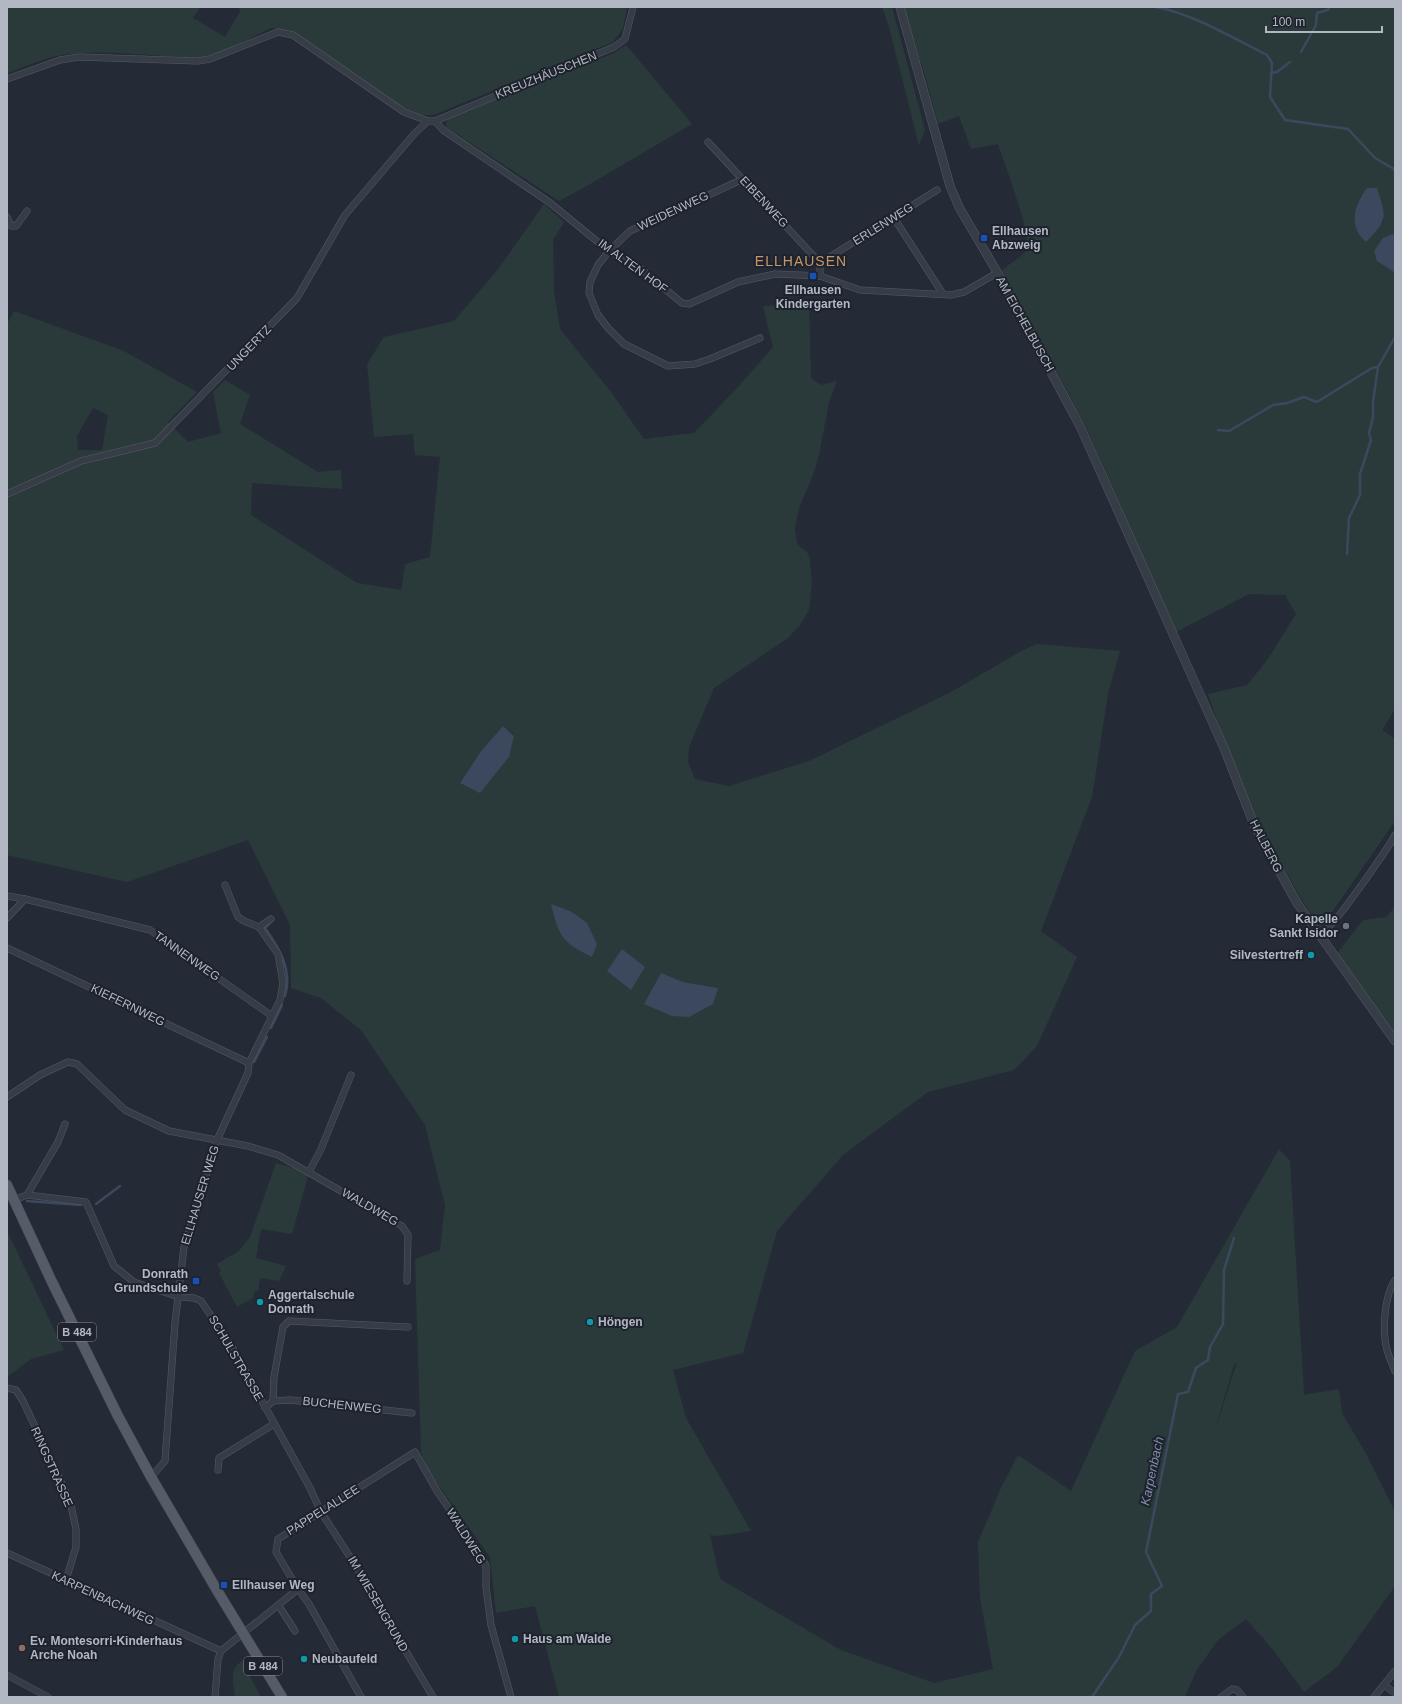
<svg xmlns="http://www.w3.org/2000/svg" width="1402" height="1704" font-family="Arial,sans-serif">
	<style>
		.green { fill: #2a3a3b; fill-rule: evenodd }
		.water { fill: #3c485d }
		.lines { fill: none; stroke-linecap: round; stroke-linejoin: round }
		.stream { stroke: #3c485d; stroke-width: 2.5 }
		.minor-casing { stroke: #555b65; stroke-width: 7 }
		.tertiary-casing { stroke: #555b65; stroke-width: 9 }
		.primary-casing { stroke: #414650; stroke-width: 11 }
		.minor { stroke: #373d47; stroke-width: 6 }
		.tertiary { stroke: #373d47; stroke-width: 8 }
		.primary { stroke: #565c67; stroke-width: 10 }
		.transit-dot { fill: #1a4fb4; stroke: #1d222c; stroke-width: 1.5 }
		.worship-dot { fill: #6b7280; stroke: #1d222c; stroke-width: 1.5 }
		.culture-dot { fill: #0f9aa8; stroke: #1d222c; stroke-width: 1.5 }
		.education-dot { fill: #8d6e63; stroke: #1d222c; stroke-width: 1.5 }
		.labels { text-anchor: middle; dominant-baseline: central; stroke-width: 4; stroke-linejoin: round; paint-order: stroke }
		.shield { fill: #1d222c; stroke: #858b96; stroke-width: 1 }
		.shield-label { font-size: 11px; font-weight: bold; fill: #b2b8c3 }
		.street-label { font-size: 12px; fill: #b2b8c3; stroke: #1d222c }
		.poi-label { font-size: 12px; font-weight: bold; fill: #b2b8c3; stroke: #1d222c; text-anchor: start }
		.water-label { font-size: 13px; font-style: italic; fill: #7e8ea8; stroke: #1d222c }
		.quarter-label { font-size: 14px; letter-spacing: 1px; fill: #c5986c; stroke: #1d222c }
	</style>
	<rect width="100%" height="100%" fill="#242b36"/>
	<g class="green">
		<path d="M7,7H200L193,18L225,37L241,10L237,7H627L623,28L613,42L433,115H421L396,104L297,34L287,30L271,28L220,53L203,57C156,58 109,48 62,55C43,58 25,67 7,73Z"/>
		<path d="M882,7H892L925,130L919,145L889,27Z"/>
		<path d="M903,7H1395V236L1393,234L1377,261L1395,273V709L1382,730L1395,739V821L1321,928L1302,900L1259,826L1226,747L1208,694L1247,685L1268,659L1296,614L1285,595L1249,594L1176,632L1085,424L1002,270C1008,265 1022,257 1026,250C1034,239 1003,160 998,144L971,149L959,116L938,124L925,75ZM1361,196L1384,221L1366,242C1358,222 1351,216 1361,196Z"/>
		<path d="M626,45L692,124L585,187L559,201L446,127V122L449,118L612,54Z"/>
		<path d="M544,204L564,222L553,240L554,291L560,329L611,392L644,439L694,433L739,386L773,347L763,306L809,304L811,378L821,385L837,381L829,402L819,455L813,475L799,508L795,528L797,543L801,548L807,552L810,560L812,583L809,610L800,625L788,638L714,688L689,747L688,762L695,779L729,786L809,761L951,692L1023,650L1037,644L1120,651L1108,694L1092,797L1041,931L1077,957L1037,1046L1014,1070L928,1092L843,1155L777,1231L743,1353L673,1370L686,1418L751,1531L717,1536L710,1535L720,1579L841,1650L934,1683L993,1669L980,1598L978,1542L1001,1488L1018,1455L1071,1491L1135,1351L1177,1327L1279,1149L1290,1161L1304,1395L1339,1389L1342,1413L1365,1452L1395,1512V1586L1337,1667L1304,1692L1274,1651L1246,1619L1218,1640L1196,1671L1185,1697H559L535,1606L496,1613L490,1557L429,1472L421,1453L415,1259L440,1250L445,1205L425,1125L361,1030L321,998L291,988L290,925L248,840L127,882L7,855V324L14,311L124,351L197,392L168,422L188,442L221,433L213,392L225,380L250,395L240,424L318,472L341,470L342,489L252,483L251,515L357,583L401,590L405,564L430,557L440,457L415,455L413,434L374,437L367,364L384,337L454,321L499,268ZM93,408L108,415L102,450H78L77,436ZM503,726L514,735L509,757L480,792L460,783L481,751ZM661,974L683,982L718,988L644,1004ZM1237,1362L1213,1437L1234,1365Z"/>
		<path d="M1395,906V1035L1335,956L1363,920L1387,917Z"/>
		<path d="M276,1163L309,1172L292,1234L261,1229L256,1258L286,1266L279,1281L260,1278L258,1291H255L253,1298L237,1307L219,1273L221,1271L217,1264L239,1251L250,1237Z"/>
		<path d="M7,1231L64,1350L31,1359L7,1377Z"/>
		<path d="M242,1661L261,1697H235C234,1684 228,1669 242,1661Z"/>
	</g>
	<g class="water">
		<path d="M1367,188H1377C1386,217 1389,219 1366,242C1363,239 1358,234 1357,230C1351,215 1358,200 1367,188Z"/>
		<path d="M1393,234L1395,236V273L1377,261L1374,251L1383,238Z"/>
		<path d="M503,726L514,736L509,757L480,793L460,783L481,751Z"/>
		<path d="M551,904L572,912L587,923L597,944L592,957C561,942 559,936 551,904Z"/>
		<path d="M622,949L645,967L631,990L607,971Z"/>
		<path d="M661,973L683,982L718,988L713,1004L689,1017L672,1016L644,1004Z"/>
	</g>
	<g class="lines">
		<g class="stream">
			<path d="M1156,7C1191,13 1235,39 1267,55L1272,63L1270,97L1285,120L1348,129L1375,158L1394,169L1395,173"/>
			<path d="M1301,52L1316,25L1317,13L1328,10L1329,7"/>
			<path d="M1271,73L1277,72L1290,62"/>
			<path d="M1218,430L1229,431L1273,405L1287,403L1304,397L1317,402L1372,368L1378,367"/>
			<path d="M1347,554L1349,518L1360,495V474L1371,440L1369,433L1373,417V402L1378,367L1395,337"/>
			<path d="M270,923L265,928C279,948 293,970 285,996"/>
			<path d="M271,1028L282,1005"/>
			<path d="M254,1062L267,1037"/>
			<path d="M27,1201L81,1205"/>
			<path d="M96,1204L120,1186"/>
			<path d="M1088,1697H1092L1119,1657L1135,1625L1151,1611V1594L1162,1586L1146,1552L1178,1394L1188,1392L1196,1368L1208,1360L1210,1347L1223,1324L1224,1270L1234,1238"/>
		</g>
		<defs>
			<g id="minor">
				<path d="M7,79L60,60L79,57L198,61L210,59L278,32L293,35L404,112L428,121H435L614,47L625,39L633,7"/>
				<path d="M435,121L443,130L549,202L609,251L640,268L682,303L689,304L738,282L775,274L820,276L860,290L951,295L964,292L997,273"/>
				<path d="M708,142L820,263"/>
				<path d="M743,179L630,231L609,251L598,265L590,282L589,293L598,315L608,328L624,344L668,366L695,364L710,359L760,338"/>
				<path d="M7,217L11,226H16L27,211"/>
				<path d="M894,218L943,294"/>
				<path d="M820,276V263L937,190"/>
				<path d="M7,494L81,461L155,443L297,298L345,215L415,133L428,121"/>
				<path d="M7,896L25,899"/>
				<path d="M7,918L25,899L150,930L272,1016"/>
				<path d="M259,927L271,919"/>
				<path d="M1319,936C1338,920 1351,899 1366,879C1376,864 1387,850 1395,835"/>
				<path d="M7,948L249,1063"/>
				<path d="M7,1097L40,1075L68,1062L77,1064L125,1110L169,1131L248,1146L278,1155L402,1226L408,1235L407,1281"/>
				<path d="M309,1172L321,1149L351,1075"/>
				<path d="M27,1195L58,1142L65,1124"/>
				<path d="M14,1200L27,1195L86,1202L114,1266L134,1282L179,1297L194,1298L201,1301L231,1345L310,1488L321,1512L352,1560L433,1697"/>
				<path d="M1395,1280C1384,1296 1382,1332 1387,1350C1389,1357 1392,1364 1395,1371"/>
				<path d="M7,1388L16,1390L23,1401L70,1501L76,1529V1547L66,1580"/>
				<path d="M273,1401L290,1400L412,1413"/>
				<path d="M265,1408L273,1401L274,1377L283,1327L289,1321L408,1327"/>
				<path d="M218,1470L219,1458L274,1424"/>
				<path d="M151,1477L165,1461L175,1323L184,1247L217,1140L248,1073L249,1063L280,1000L283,983L278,954L259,927L244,921L238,917L225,885"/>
				<path d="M7,1553L221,1651"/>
				<path d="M298,1589L309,1604L361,1697"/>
				<path d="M279,1606L295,1631"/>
				<path d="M7,1675L48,1697"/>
				<path d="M1384,1685L1395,1693"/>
				<path d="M215,1697L218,1659L221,1651L298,1589L276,1552L278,1539L415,1452L437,1491L477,1549L486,1566V1587L491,1625L511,1697"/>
				<path d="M1221,1697L1232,1689L1237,1690L1243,1697"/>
				<path d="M1374,1697L1395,1671"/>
			</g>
			<path id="tertiary" d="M900,7L950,186L960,209L1000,277L1080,426L1224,748L1255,827L1297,903L1395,1041"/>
			<path id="primary" d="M7,1185L52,1282L118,1416L151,1477L218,1592L282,1697"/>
		</defs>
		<use href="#minor" class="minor-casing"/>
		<use href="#tertiary" class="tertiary-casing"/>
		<use href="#primary" class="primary-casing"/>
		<use href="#minor" class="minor"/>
		<use href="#tertiary" class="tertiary"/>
		<use href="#primary" class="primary"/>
	</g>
	<g class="transit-dot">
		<rect x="980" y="234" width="8" height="8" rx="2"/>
		<rect x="809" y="272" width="8" height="8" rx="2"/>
		<rect x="192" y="1277" width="8" height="8" rx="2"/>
		<rect x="220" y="1581" width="8" height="8" rx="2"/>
	</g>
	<circle class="worship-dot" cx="1346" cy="926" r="4"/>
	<g class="culture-dot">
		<circle cx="1311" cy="955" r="4"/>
		<circle cx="260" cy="1302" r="4"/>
		<circle cx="590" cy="1322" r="4"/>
		<circle cx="515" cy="1639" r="4"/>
		<circle cx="304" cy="1659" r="4"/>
	</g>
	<circle class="education-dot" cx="22" cy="1648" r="4"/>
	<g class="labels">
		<g class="shield">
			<rect x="58" y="1323" width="38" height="18" rx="3"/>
			<rect x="244" y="1657" width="38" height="18" rx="3"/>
		</g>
		<g class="shield-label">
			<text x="77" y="1332">B 484</text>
			<text x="263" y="1666">B 484</text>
		</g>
		<g class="street-label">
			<text transform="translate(546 75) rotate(-22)">KREUZHÄUSCHEN</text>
			<text transform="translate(764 202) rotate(47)">EIBENWEG</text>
			<text transform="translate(673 211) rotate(-25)">WEIDENWEG</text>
			<text transform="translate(883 224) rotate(-32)">ERLENWEG</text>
			<text transform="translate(633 266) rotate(36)">IM ALTEN HOF</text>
			<text transform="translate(1025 324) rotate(61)">AM EICHELBUSCH</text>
			<text transform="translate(249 348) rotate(-46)">UNGERTZ</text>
			<text transform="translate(1266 846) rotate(63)">HALBERG</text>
			<text transform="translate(187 956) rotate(35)">TANNENWEG</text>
			<text transform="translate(128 1005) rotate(26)">KIEFERNWEG</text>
			<text transform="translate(200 1195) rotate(-73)">ELLHAUSER WEG</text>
			<text transform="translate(370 1207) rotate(30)">WALDWEG</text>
			<text transform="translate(236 1358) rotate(60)">SCHULSTRASSE</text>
			<text transform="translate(342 1405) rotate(6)">BUCHENWEG</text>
			<text transform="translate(52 1467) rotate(66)">RINGSTRASSE</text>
			<text transform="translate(323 1510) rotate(-32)">PAPPELALLEE</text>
			<text transform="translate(466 1536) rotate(58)">WALDWEG</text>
			<text transform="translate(103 1598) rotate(25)">KARPENBACHWEG</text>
			<text transform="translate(378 1604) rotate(60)">IM WIESENGRUND</text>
		</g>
		<g class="poi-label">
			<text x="992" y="231">Ellhausen<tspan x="992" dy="14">Abzweig</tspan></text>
			<text x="813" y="290" text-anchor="middle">Ellhausen<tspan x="813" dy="14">Kindergarten</tspan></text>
			<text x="1338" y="919" text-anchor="end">Kapelle<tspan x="1338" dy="14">Sankt Isidor</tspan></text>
			<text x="1303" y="955" text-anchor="end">Silvestertreff</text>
			<text x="188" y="1274" text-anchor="end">Donrath<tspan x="188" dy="14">Grundschule</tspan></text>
			<text x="268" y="1295">Aggertalschule<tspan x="268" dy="14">Donrath</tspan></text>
			<text x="598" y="1322">Höngen</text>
			<text x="232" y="1585">Ellhauser Weg</text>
			<text x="523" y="1639">Haus am Walde</text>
			<text x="30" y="1641">Ev. Montesorri-Kinderhaus<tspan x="30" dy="14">Arche Noah</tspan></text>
			<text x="312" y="1659">Neubaufeld</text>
		</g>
		<g class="water-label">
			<text transform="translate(1152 1471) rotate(-78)">Karpenbach</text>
		</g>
		<g class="quarter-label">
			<text x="801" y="261">ELLHAUSEN</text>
		</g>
	</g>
	<rect width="1402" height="1704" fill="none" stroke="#b2b8c3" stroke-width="16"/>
	<path d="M1266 26v6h116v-6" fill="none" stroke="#b2b8c3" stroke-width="2"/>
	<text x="1272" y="26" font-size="12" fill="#b2b8c3" stroke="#1d222c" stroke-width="3" paint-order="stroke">100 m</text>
</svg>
